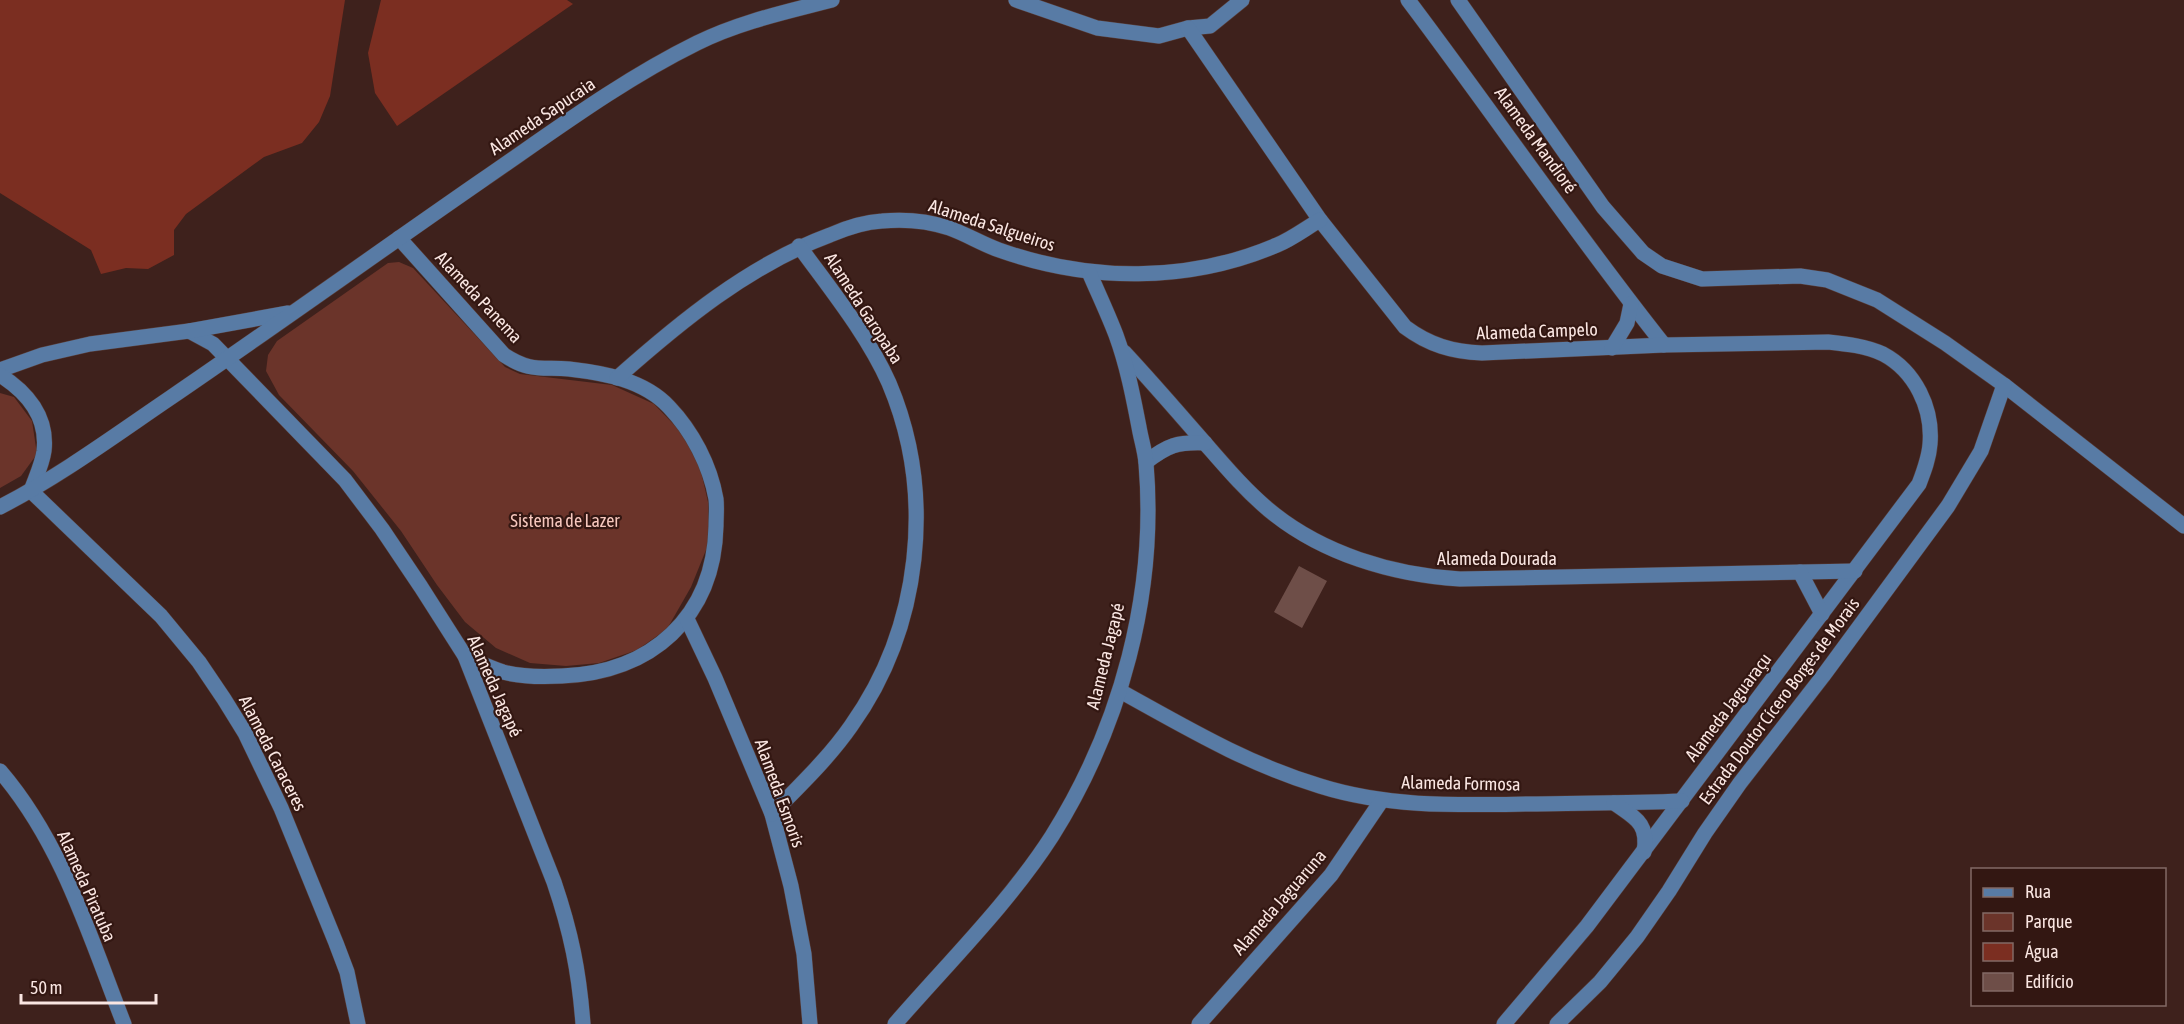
<svg xmlns="http://www.w3.org/2000/svg" width="2184" height="1024" font-family="'Asap Condensed',sans-serif">
	<style>
		.green { fill: #6b342a }
		.water { fill: #7b2e21 }
		.building { fill: #6e4e48 }
		.lines { fill: none; stroke-linecap: round; stroke-linejoin: round }
		.minor-casing { stroke: #583d38; stroke-width: 16 }
		.minor { stroke: #587ba5; stroke-width: 15 }
		.labels { text-anchor: middle; dominant-baseline: central; stroke-width: 4.5; stroke-linejoin: round; paint-order: stroke }
		.street-label { font-size: 18px; fill: #fae6e2; stroke: #331712 }
		.park-label { font-size: 18px; fill: #f6c7bd; stroke: #331712 }
	</style>
	<rect width="100%" height="100%" fill="#3e211c"/>
	<g class="green">
		<path d="M399,262L413,268L505,367L520,374L612,385L654,404L681,432L700,467L708,502V545L691,587L667,629L637,650L599,663L566,666L530,663L496,648L465,622L437,585L401,531L353,471L279,395L266,371L268,355L277,341L388,263Z"/>
		<path d="M0,393L14,397L32,421L37,454L21,476L0,488Z"/>
	</g>
	<g class="water">
		<path d="M0,0H345L330,96L319,122L302,143L264,157L186,214L174,230V255L148,269L126,268L101,274L91,250L0,193Z"/>
		<path d="M381,0H567L573,4L397,126L375,93L368,53Z"/>
	</g>
	<path class="building" d="M1299,566L1327,581L1302,628L1274,612Z"/>
	<g class="lines">
		<defs>
			<g id="minor">
				<path d="M1016,0L1097,28L1159,36L1188,28L1210,26L1242,0"/>
				<path d="M1408,0C1494,114 1575,233 1664,345"/>
				<path d="M1458,0L1603,207L1643,253L1662,266L1702,279L1800,276L1827,280L1877,300L1945,343L2004,385L2184,526"/>
				<path d="M1188,28L1320,220L1405,327C1429,345 1453,352 1482,353L1664,345L1828,342C1847,344 1866,346 1883,354C1915,371 1933,408 1930,444C1929,458 1924,471 1919,484L1587,926L1504,1024"/>
				<path d="M399,238L504,355C530,372 540,367 569,369C604,373 644,380 669,407C692,431 710,465 716,499C717,507 716,517 716,526C714,617 651,673 562,676C543,677 521,677 503,672C490,668 478,662 465,656"/>
				<path d="M189,331L213,344L345,480L382,529L421,587L465,656L554,882C571,932 579,971 583,1024"/>
				<path d="M1612,348L1627,323L1631,304"/>
				<path d="M1124,352C1151,381 1177,411 1203,441C1224,465 1244,489 1269,510C1322,554 1393,575 1460,579L1855,571"/>
				<path d="M0,370L42,355L90,344L189,331L288,313"/>
				<path d="M0,375C27,392 48,417 44,451C42,465 35,479 31,491L161,616L199,662L224,699L245,733L281,808L336,943L347,972L358,1024"/>
				<path d="M617,378C680,322 749,265 830,235C846,228 864,222 882,221C904,219 928,221 949,228C966,234 982,244 999,250C1089,282 1188,283 1277,245C1292,239 1306,228 1320,220"/>
				<path d="M1146,462C1168,445 1177,442 1205,443"/>
				<path d="M0,507C60,476 114,436 170,398C274,327 377,253 481,181C551,133 620,81 697,43C739,22 786,12 832,0"/>
				<path d="M1800,572L1822,614"/>
				<path d="M687,619L715,678L772,814L791,886L804,954L810,1024"/>
				<path d="M1120,691C1187,728 1247,764 1320,786C1390,808 1461,805 1532,804C1582,803 1632,803 1682,801"/>
				<path d="M0,771C62,843 90,937 124,1024"/>
				<path d="M1614,803C1635,818 1649,823 1644,852"/>
				<path d="M772,814C799,786 828,759 851,726C921,628 936,494 889,383C867,334 831,290 799,246"/>
				<path d="M895,1024C947,964 1009,903 1052,836C1121,726 1157,593 1146,463C1145,451 1141,439 1139,427C1133,396 1127,365 1116,335C1108,314 1098,293 1089,272"/>
				<path d="M1199,1024L1331,875L1382,800"/>
				<path d="M1557,1024L1600,982L1637,937L1669,891L1705,833L1740,783L1823,676L1948,506L1981,451L2004,385"/>
			</g>
		</defs>
		<use href="#minor" class="minor-casing"/>
		<use href="#minor" class="minor"/>
	</g>
	<g class="labels">
		<g class="street-label">
			<text transform="translate(542 116) rotate(-34)">Alameda Sapucaia</text>
			<text transform="translate(1536 140) rotate(54)">Alameda Mandioré</text>
			<text transform="translate(992 225) rotate(18)">Alameda Salgueiros</text>
			<text transform="translate(479 297) rotate(47)">Alameda Panema</text>
			<text transform="translate(864 308) rotate(57)">Alameda Garopaba</text>
			<text transform="translate(1537 331) rotate(-2)">Alameda Campelo</text>
			<text x="1497" y="558">Alameda Dourada</text>
			<text transform="translate(1105 656) rotate(-76)">Alameda Jagapé</text>
			<text transform="translate(495 686) rotate(66)">Alameda Jagapé</text>
			<text transform="translate(1779 701) rotate(-53)">Estrada Doutor Cícero Borges de Morais</text>
			<text transform="translate(1728 707) rotate(-53)">Alameda Jaguaraçu</text>
			<text transform="translate(273 753) rotate(63)">Alameda Caraceres</text>
			<text transform="translate(1461 783) rotate(1)">Alameda Formosa</text>
			<text transform="translate(780 793) rotate(70)">Alameda Esmoris</text>
			<text transform="translate(87 886) rotate(66)">Alameda Piratuba</text>
			<text transform="translate(1279 902) rotate(-49)">Alameda Jaguaruna</text>
		</g>
		<g class="park-label">
			<text x="565" y="520">Sistema de Lazer</text>
		</g>
	</g>
	<rect x="1971" y="868" width="195" height="138" fill="#331712" stroke="#836a65" stroke-width="1.5"/>
	<rect x="1983" y="888" width="30" height="9" fill="#587ba5" stroke="#836a65" stroke-width="1.5"/>
	<text x="2025" y="898" font-size="18" fill="#fae6e2">Rua</text>
	<rect x="1983" y="913" width="30" height="18" fill="#6b342a" stroke="#836a65" stroke-width="1.5"/>
	<text x="2025" y="928" font-size="18" fill="#fae6e2">Parque</text>
	<rect x="1983" y="943" width="30" height="18" fill="#7b2e21" stroke="#836a65" stroke-width="1.5"/>
	<text x="2025" y="958" font-size="18" fill="#fae6e2">Água</text>
	<rect x="1983" y="973" width="30" height="18" fill="#6e4e48" stroke="#836a65" stroke-width="1.5"/>
	<text x="2025" y="988" font-size="18" fill="#fae6e2">Edifício</text>
	<path d="M21 994v9h135v-9" fill="none" stroke="#fae6e2" stroke-width="3"/>
	<text x="30" y="994" font-size="18" fill="#fae6e2" stroke="#331712" stroke-width="4.5" paint-order="stroke">50 m</text>
</svg>
